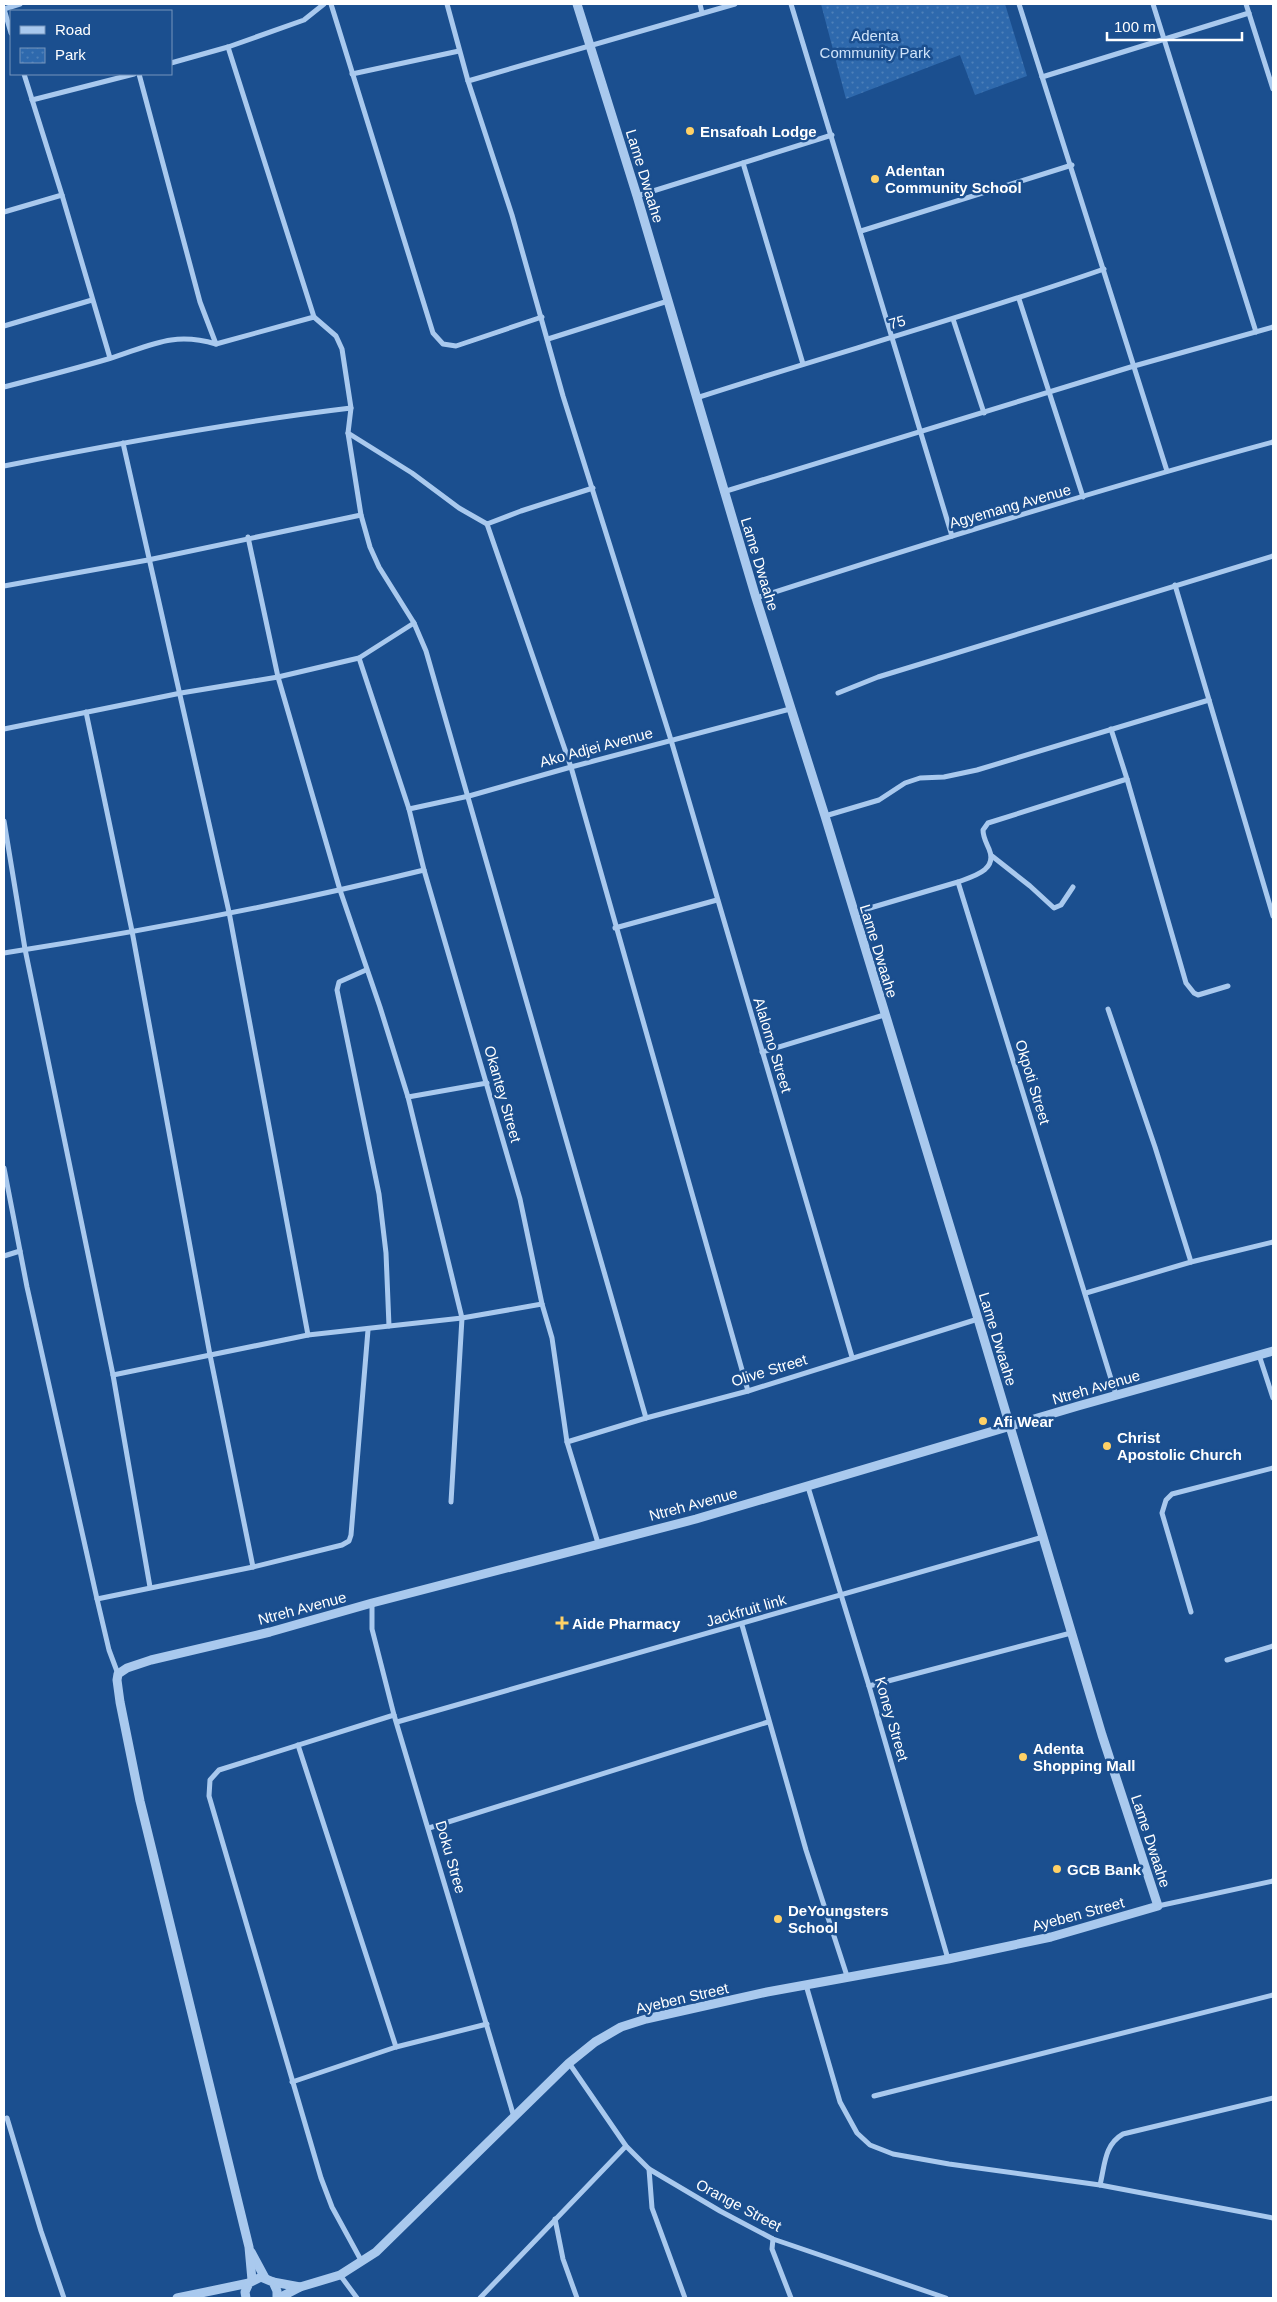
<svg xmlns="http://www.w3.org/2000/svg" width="1277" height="2302" font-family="Arial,sans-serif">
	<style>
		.park { fill: url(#park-dots) }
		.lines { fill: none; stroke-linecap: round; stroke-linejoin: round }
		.minor { stroke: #a9c9ee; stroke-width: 5 }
		.tertiary { stroke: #a9c9ee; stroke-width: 9 }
		.poi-dot { fill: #ffd166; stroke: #1b4f8f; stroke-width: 2 }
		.labels { text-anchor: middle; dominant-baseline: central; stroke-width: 5; stroke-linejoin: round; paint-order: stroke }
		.park-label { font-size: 15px; fill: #cfe3fa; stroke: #1b4f8f }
		.poi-label { font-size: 15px; font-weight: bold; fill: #fff; stroke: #1b4f8f; text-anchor: start }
		.street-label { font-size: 15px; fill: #fff; stroke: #1b4f8f }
	</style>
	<defs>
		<pattern id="park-dots" width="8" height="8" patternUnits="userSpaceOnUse" patternTransform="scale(1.25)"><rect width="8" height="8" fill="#2e69ad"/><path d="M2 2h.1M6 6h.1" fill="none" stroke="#4d80b9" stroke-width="1.8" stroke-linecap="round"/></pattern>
	</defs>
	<rect width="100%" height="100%" fill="#1b4f8f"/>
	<path class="park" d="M821,4H1005L1027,76L975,95L960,55L846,99Z"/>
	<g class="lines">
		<g class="minor">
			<path d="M331,4L433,333L443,344L456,346L542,317"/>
			<path d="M447,4L468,81L512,215L563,396L671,740L852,1357"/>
			<path d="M700,4L702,13"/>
			<path d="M791,4L952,536"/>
			<path d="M1019,4L1167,471"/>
			<path d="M1153,4L1256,332"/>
			<path d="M1246,4L1273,89"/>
			<path d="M4,9L11,33"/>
			<path d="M4,9L20,4"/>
			<path d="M228,47L314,317"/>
			<path d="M171,63L228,47L304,20L324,4"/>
			<path d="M24,74L62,195L110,358"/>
			<path d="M139,74L200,302L216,344L314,317L336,336L342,349L351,408L348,433L361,515L370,547L379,567L414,623L426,651L646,1418"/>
			<path d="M352,74L459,51"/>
			<path d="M1042,77L1249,13"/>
			<path d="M468,81L735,4"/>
			<path d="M32,100L134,74"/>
			<path d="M743,163L803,364"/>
			<path d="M637,196L832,135"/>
			<path d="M4,212L62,195"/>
			<path d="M861,231L1072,165"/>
			<path d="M1019,299L1083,497"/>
			<path d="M953,319L984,413"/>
			<path d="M4,326L92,300"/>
			<path d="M548,339L668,301"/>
			<path d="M4,387C39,378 74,369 108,359C150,346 172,331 216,344"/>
			<path d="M696,398C832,354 970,316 1104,269"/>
			<path d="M348,433L412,473L459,508L487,524L521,511L593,488"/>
			<path d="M123,443L229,912L308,1335"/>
			<path d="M4,466C119,443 234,422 351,408"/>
			<path d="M723,492L1134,366L1273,327"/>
			<path d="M487,524L571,767L748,1391"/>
			<path d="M248,537L278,677L340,890L380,1007L408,1097L462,1318L451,1502"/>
			<path d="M1175,585L1273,916"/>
			<path d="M4,586L148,560L361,515"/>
			<path d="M756,598C927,543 1099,489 1273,442"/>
			<path d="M359,658L409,809L424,870L520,1199L542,1304L552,1338L567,1442L598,1543"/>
			<path d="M838,693L878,677L1273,556"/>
			<path d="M86,712L132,931L210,1355L253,1567"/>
			<path d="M4,729L181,693L278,677L359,658L414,623"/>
			<path d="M1111,729L1127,779L1186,983L1194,993L1198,995L1228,986"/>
			<path d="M409,809L469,796L571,767L790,709"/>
			<path d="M825,816L879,800L905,783L920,778L944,777L977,770L1209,700"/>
			<path d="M4,821L25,949L113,1375L150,1587"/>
			<path d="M992,856L1030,886L1054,908L1061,905L1073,887"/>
			<path d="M958,882C974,876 998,870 989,849C986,842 983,837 983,830L988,823L1127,779"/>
			<path d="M853,913L958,882L1116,1395"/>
			<path d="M615,928L717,900"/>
			<path d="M4,953C145,931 286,904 424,870"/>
			<path d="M366,970L339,982L337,990L379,1194L386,1253L389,1326"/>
			<path d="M1108,1009L1155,1147L1191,1262"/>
			<path d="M762,1052L884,1015"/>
			<path d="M408,1097L487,1083"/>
			<path d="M4,1168L27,1287L97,1599L109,1650L118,1674"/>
			<path d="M4,1256L20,1251"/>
			<path d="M1086,1293L1191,1262L1273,1242"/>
			<path d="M1259,1355L1273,1398"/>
			<path d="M113,1375L308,1335L462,1318L542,1304"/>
			<path d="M567,1442L646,1418L748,1391L978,1319"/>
			<path d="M808,1487L869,1686L948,1959"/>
			<path d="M97,1599L253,1567L342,1545L349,1541L351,1535L368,1330"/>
			<path d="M372,1603V1629L394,1715L514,2117"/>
			<path d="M1191,1612L1162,1513L1166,1500L1172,1494L1273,1468"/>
			<path d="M742,1625L806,1850L847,1976"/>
			<path d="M1227,1660L1273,1646"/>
			<path d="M869,1686L1071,1633"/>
			<path d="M397,1722L1043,1537"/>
			<path d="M298,1745L396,2047"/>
			<path d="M429,1828L768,1722"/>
			<path d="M1158,1906L1273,1881"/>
			<path d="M806,1985L840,2102L857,2133L870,2145L893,2154L949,2164L1100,2185L1273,2218"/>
			<path d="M569,2063L626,2146L649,2169L720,2211L773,2239L946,2298"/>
			<path d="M292,2082L396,2047L487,2024"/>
			<path d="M874,2096L1273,1995"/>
			<path d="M7,2118L41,2231L64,2298"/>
			<path d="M649,2169L652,2208L685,2298"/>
			<path d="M1100,2185C1105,2165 1104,2145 1123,2134L1273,2098"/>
			<path d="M555,2219L563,2259L577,2298"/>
			<path d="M773,2239L772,2249L791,2298"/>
			<path d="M362,2262L332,2207L321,2178L209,1796L210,1780L219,1770L394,1715"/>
			<path d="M340,2275L357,2298"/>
			<path d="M480,2298L626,2146"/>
		</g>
		<g class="tertiary">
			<path d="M251,2252L265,2278"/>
			<path d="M252,2280L249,2247L140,1801L120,1702L117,1680L118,1674L127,1668L151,1660L270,1632L372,1603L696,1519L1078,1406L1273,1351"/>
			<path d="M273,2282L300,2287"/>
			<path d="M177,2298L249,2283"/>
			<path d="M246,2298L245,2292L249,2283L261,2277L273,2282L277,2291V2298"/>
			<path d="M279,2298L300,2287L340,2275L376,2252L569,2063L595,2042L621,2027L646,2019L767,1992L948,1959L1051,1937L1158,1906L1102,1735L978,1319L825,816L756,598L637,196L577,4"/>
		</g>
	</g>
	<g class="poi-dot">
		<circle cx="690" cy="131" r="5"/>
		<circle cx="875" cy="179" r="5"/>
		<circle cx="983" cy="1421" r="5"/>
		<circle cx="1107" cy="1446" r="5"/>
		<path d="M559.5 1615.5h5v5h5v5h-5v5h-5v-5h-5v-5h5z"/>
		<circle cx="1023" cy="1757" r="5"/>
		<circle cx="1057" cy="1869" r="5"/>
		<circle cx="778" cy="1919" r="5"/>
	</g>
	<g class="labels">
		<g class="park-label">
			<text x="875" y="35">Adenta<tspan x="875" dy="17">Community Park</tspan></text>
		</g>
		<g class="poi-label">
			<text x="700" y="131">Ensafoah Lodge</text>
			<text x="885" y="170">Adentan<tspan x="885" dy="17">Community School</tspan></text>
			<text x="993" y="1421">Afi Wear</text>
			<text x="1117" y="1437">Christ<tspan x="1117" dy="17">Apostolic Church</tspan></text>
			<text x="572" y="1623">Aide Pharmacy</text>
			<text x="1033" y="1748">Adenta<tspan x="1033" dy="17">Shopping Mall</tspan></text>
			<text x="1067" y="1869">GCB Bank</text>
			<text x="788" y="1910">DeYoungsters<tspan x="788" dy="17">School</tspan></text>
		</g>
		<g class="street-label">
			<text transform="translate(645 176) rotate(73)">Lame Dwaahe</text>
			<text transform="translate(897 322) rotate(-16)">75</text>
			<text transform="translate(1010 506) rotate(-16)">Agyemang Avenue</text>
			<text transform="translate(760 564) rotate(73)">Lame Dwaahe</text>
			<text transform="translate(596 747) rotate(-15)">Ako Adjei Avenue</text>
			<text transform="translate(879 951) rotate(73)">Lame Dwaahe</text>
			<text transform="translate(773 1045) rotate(73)">Alalomo Street</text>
			<text transform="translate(1033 1082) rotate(73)">Okpoti Street</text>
			<text transform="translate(503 1094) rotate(74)">Okantey Street</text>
			<text transform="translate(998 1339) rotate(73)">Lame Dwaahe</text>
			<text transform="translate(769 1370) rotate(-17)">Olive Street</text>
			<text transform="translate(1096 1387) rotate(-16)">Ntreh Avenue</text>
			<text transform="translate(693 1504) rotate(-15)">Ntreh Avenue</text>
			<text transform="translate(302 1608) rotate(-15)">Ntreh Avenue</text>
			<text transform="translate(746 1610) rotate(-16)">Jackfruit link</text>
			<text transform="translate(892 1719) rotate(74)">Koney Street</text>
			<text transform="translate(1151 1841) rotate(72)">Lame Dwaahe</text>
			<text transform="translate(451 1857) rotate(74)">Doku Stree</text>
			<text transform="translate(1078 1914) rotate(-15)">Ayeben Street</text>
			<text transform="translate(682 1998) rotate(-13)">Ayeben Street</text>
			<text transform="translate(739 2205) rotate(28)">Orange Street</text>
		</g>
	</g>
	<rect width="1277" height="2302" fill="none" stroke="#ffffff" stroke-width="10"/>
	<rect x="10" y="10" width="162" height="65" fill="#1b4f8f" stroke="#7695bc"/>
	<rect x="20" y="26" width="25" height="8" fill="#a9c9ee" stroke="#7695bc"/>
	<text x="55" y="35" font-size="15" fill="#ffffff">Road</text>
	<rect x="20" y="48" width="25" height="15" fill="url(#park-dots)" stroke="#7695bc"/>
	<text x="55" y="60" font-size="15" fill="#ffffff">Park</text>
	<path d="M1107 32v8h135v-8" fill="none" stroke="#ffffff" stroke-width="2.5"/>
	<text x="1114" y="32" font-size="15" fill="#ffffff" stroke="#1b4f8f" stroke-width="4" paint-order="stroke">100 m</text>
</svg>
